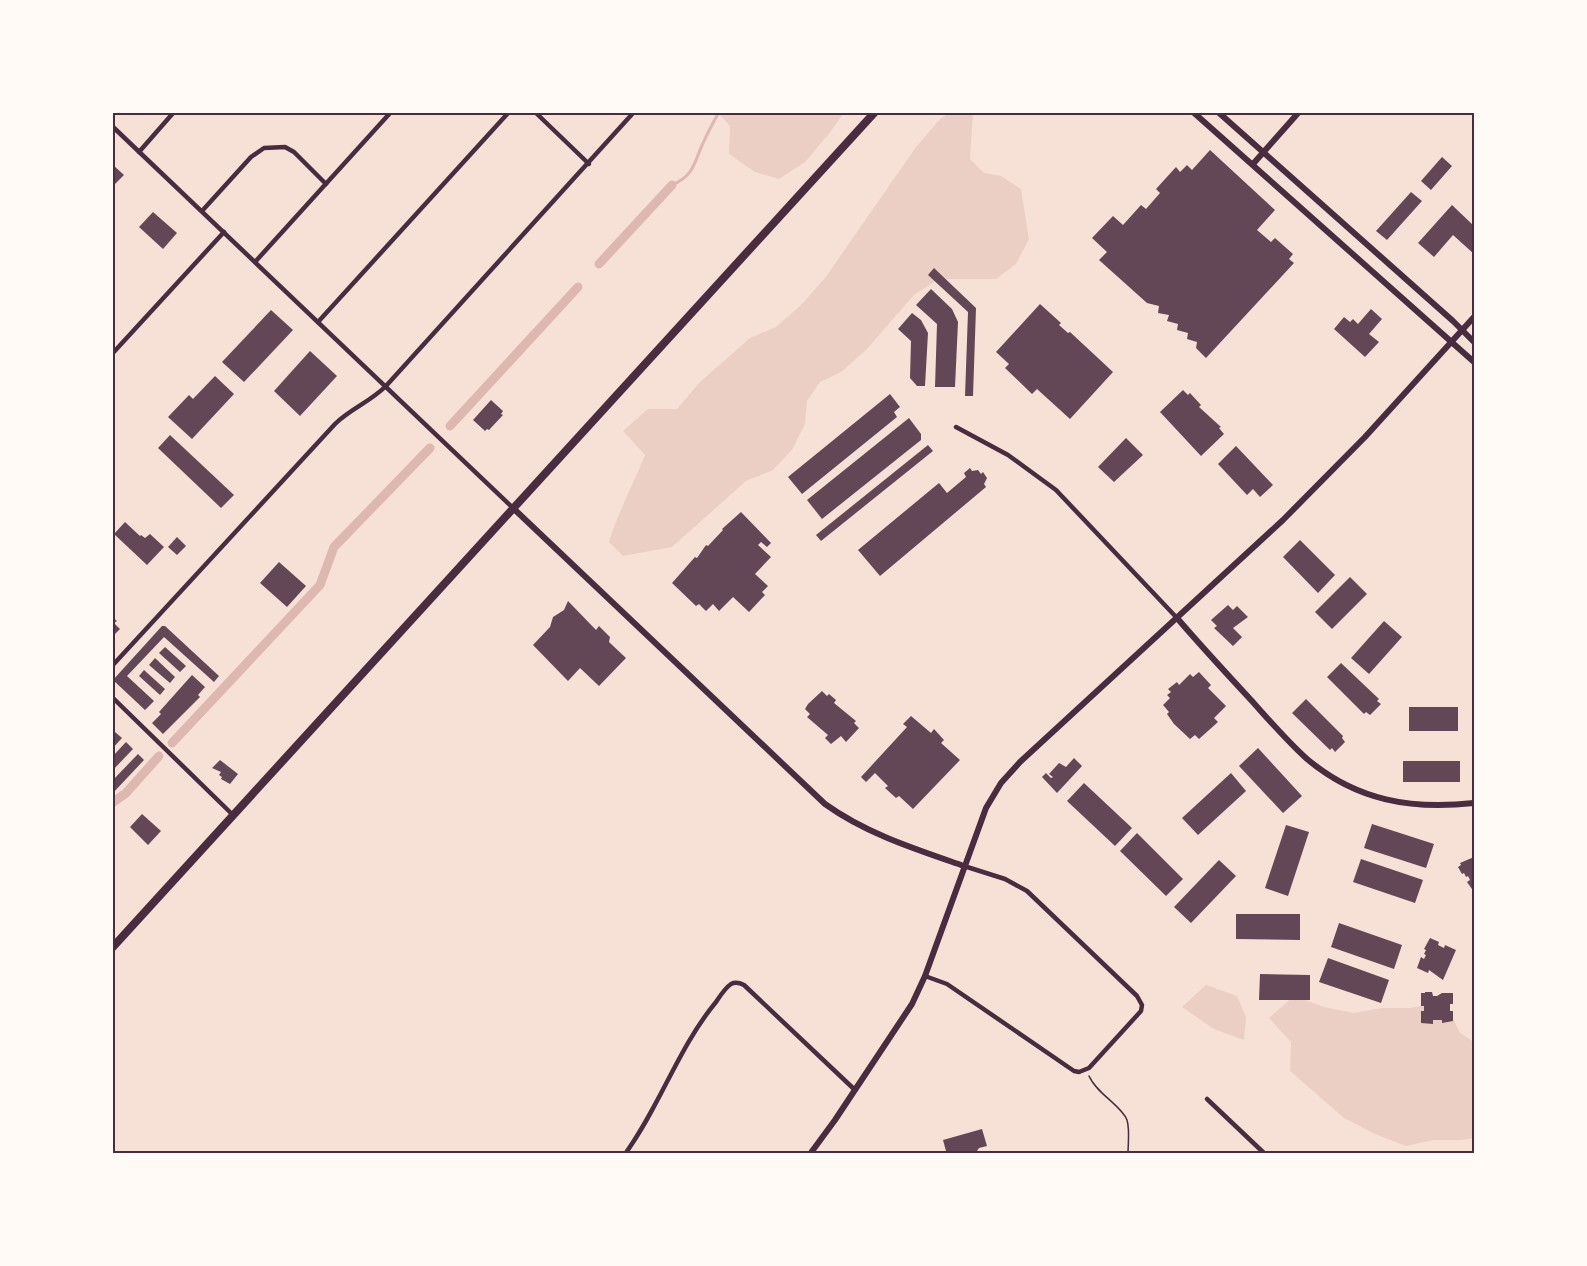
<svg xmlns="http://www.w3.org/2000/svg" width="1587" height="1266" font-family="'Public Sans',sans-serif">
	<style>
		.green { fill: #ebcfc5 }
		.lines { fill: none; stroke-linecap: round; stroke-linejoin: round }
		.stream { stroke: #dcb8b0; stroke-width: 3 }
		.canal { stroke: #dcb8b0; stroke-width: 9 }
		.building { fill: #644757 }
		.path { stroke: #4a2c40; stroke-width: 1.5 }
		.minor { stroke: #4a2c40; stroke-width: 4.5 }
		.tertiary { stroke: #4a2c40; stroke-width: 6 }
		.primary { stroke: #4a2c40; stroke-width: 8 }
		.neatline { fill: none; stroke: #4a2c40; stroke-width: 2 }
	</style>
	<rect width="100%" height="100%" fill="#f7e1d7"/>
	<g class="green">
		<path d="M718,113H844L828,135L805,162L779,179L755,172L729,154L730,126Z"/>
		<path d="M949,113H973L970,159L984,173L1001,176L1021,189L1029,239L1016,264L996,279H939L914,295L866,350L841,372L820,382L807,401L805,424L792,450L773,470L746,481L672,547L623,556L609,542C618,512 633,485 645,455L623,431L648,409H677L700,382L750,338L776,327L801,305L825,278L916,147L940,119Z"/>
		<path d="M1206,985L1237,996L1246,1017L1244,1040L1214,1029L1182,1007Z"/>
		<path d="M1294,996L1324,1007L1354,1013L1382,1008H1410L1432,1004L1452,1017L1460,1033L1474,1042V1138L1462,1140H1433L1406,1146L1375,1134L1344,1118L1290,1071L1291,1042L1269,1018Z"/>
	</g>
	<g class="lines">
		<path class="stream" d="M672,185C696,175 694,160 705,139C709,130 714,121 719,112"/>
		<g class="canal">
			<path d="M599,264L672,185"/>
			<path d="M450,426L578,287"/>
			<path d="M172,743L320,585L334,547L430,448"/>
			<path d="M112,803L126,793L159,756"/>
		</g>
	</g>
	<g class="building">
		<path d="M1210,150L1275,210L1257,230L1271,242L1275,238L1293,254L1289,259L1294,263L1206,358L1196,348L1197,342L1187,339L1188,333L1177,330L1178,324L1167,321L1169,315L1158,313L1159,306L1147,303L1099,260L1107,252L1092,238L1113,216L1123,225L1141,205L1146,209L1160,193L1156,189L1176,167L1180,172L1187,165L1192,170Z"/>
		<path d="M1442,157L1452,166L1431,190L1421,181Z"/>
		<path d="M112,164L124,175L112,187Z"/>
		<path d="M1411,192L1422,201L1387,240L1376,231Z"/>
		<path d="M1452,205L1474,226V254L1453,235L1434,257L1418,243Z"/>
		<path d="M153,212L177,233L163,249L139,227Z"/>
		<path d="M934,268L976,308L973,396H965L968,312L928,275Z"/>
		<path d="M931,289L952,309L958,322L955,387H935L937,324L916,305Z"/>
		<path d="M1040,304L1061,323L1059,325L1068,333L1070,332L1113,372L1070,419L1037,389L1032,394L1005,368L1009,364L996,352Z"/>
		<path d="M1371,309L1382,319L1369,334L1379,342L1365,357L1334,329L1344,317L1350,322L1353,319L1358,324Z"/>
		<path d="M271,310L293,330L244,382L222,362Z"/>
		<path d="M912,313L921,320L928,333L925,386H917L910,378L911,341L898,329Z"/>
		<path d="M310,351L337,376L300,416L274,391Z"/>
		<path d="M215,376L234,394L192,439L168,417L189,395L193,399Z"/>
		<path d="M1183,390L1188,395L1190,393L1201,405L1199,407L1221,427L1219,428L1224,434L1201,456L1160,412Z"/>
		<path d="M890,394L900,407L894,412L897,417L802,494L788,477Z"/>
		<path d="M491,400L503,411L501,414L503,415L489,430L487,429L485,431L473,420Z"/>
		<path d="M909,418L921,434V440L822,519L807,500Z"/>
		<path d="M170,435L234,495L221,508L158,448Z"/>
		<path d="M1126,438L1143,455L1114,482L1098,467Z"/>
		<path d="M928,445L933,451L821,541L816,535Z"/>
		<path d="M1236,446L1273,485L1260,497L1253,489L1247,495L1218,464Z"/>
		<path d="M970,468L972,471L978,470L981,474L983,472L987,478L984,484L986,487L880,576L858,550L939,483L947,493L966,477L964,473Z"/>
		<path d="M741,512L771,543L767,547L761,542L758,545L771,557L755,574L768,586L762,592L765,595L749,612L733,597L719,611L713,604L706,611L699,604L696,606L672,583L695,557L697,558L706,545L708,546L723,530L722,529Z"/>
		<path d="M125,522L140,536L141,535L145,538L150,534L164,547L147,565L114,534Z"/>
		<path d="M177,537L186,546L177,555L168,547Z"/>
		<path d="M1300,540L1335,575L1318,593L1283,557Z"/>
		<path d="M279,562L306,586L287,607L260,583Z"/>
		<path d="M1350,577L1367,594L1332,629L1315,612Z"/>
		<path d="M568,601L596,630L599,626L610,637L609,642L626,658L599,686L580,668L568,681L533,645L550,627L553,617L564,610Z"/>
		<path d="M1228,605L1233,610L1237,606L1248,617L1233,628L1242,637L1233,646L1214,628L1217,626L1211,620Z"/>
		<path d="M112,617L117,621L114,623L120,629L112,637Z"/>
		<path d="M1384,621L1402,637L1369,674L1351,658Z"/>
		<path d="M162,626H165L219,676L214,682L164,637L127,676L154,701L145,710L113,680Z"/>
		<path d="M165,647L186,666L180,672L159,653Z"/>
		<path d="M155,658L175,677L170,683L149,665Z"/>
		<path d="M1341,663L1379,699L1377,701L1381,704L1370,715L1366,712L1364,714L1327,677Z"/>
		<path d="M144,670L165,689L160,695L139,676Z"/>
		<path d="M1199,672L1211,685L1208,688L1226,706L1214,718L1218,722L1199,739L1195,735L1190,739L1174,724L1167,714L1169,712L1163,705L1170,698L1167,695L1171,692L1168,689L1177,682L1179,685L1190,674L1193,677Z"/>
		<path d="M192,675L205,687L198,695L200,697L163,734L152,723L161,714L159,712Z"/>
		<path d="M822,691L827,696L829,694L836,700L834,703L856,721L854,723L859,728L846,742L841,736L831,744L825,738L828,735L807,717L810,714L805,709L808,704Z"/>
		<path d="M1306,699L1343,736L1342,738L1345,742L1335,752L1332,748L1330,750L1292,713Z"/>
		<rect x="1409" y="707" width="49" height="24"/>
		<path d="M911,716L931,733L934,729L944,740L941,743L960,760L913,809L899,796L896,798L885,788L888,786L875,773L866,782L861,777L907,727L903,724Z"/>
		<path d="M115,732L122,738L112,749V734Z"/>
		<path d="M126,742L133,749L112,771V757Z"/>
		<path d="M1258,748L1302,796L1283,813L1239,766Z"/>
		<path d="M138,754L144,760L112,794V781Z"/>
		<path d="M1074,758L1082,766L1057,793L1042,777L1046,773L1051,778L1053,777L1049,774L1059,763L1066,767Z"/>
		<path d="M220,760L238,774L230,784L221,779L222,777L219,775L221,772L212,768Z"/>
		<rect x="1403" y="761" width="57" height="21"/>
		<path d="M1231,773L1246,791L1198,835L1182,818Z"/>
		<path d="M1084,783L1132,828L1115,846L1067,801Z"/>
		<path d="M142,814L161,831L148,845L130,827Z"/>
		<path d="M1372,824L1434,844L1426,868L1364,848Z"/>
		<path d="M1286,825L1309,832L1288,896L1265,888Z"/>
		<path d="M1137,833L1183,879L1166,896L1120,851Z"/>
		<path d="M1474,857V892L1467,882L1470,880L1468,876L1466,877L1464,873L1462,874L1458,867L1461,865L1460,863Z"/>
		<path d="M1361,859L1423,880L1415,903L1353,882Z"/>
		<path d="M1219,860L1236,876L1191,923L1174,907Z"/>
		<path d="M1236,914H1300V940L1236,939Z"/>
		<path d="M1339,923L1402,945L1394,969L1331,947Z"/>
		<path d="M1430,938L1439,942L1438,945L1444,948L1445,945L1456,950L1443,980L1429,970L1428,973L1417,968L1421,957L1424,959L1426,955L1424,954L1426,950L1424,949Z"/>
		<path d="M1328,958L1389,980L1381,1003L1319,982Z"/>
		<path d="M1260,974L1310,975V1000H1259Z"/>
		<path d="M1425,992H1432L1433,996H1437L1442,993H1453V1004H1450V1011H1453V1021L1442,1023V1020H1433V1024L1421,1023V1011H1424V1006H1421V993H1425Z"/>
		<path d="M982,1129L987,1146L979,1148L975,1154H948L946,1151L943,1140Z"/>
	</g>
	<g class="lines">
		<path class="path" d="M1089,1076C1097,1094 1122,1106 1127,1120C1130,1130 1128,1143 1128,1154"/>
		<g class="minor">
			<path d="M535,112L589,164"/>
			<path d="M112,126L513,508"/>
			<path d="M139,152L174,112"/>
			<path d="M202,211L251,157L264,148L285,147L294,152L326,184"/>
			<path d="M255,262L391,112"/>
			<path d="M318,322L509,112"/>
			<path d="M112,354L224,232"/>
			<path d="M956,427L1008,455L1056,490L1177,618"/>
			<path d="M112,666L335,424C350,409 370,402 386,386L634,112"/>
			<path d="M112,697L234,816"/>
			<path d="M925,976L947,984L1074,1071L1079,1072L1089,1068L1141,1011L1142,1005L1137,996L1027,891L1005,879L964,866"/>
			<path d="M1207,1099L1265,1154"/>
			<path d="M625,1154C660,1106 678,1048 716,1002C720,996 725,988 731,984C735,982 740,983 744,985L855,1090"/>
		</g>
		<g class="tertiary">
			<path d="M1193,112L1474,362"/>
			<path d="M1218,112L1453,321L1474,342"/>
			<path d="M1253,164L1299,112"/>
			<path d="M513,508L825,804C867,834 915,849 964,866"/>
			<path d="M1177,618C1201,646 1226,673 1251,700C1269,720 1287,741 1307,759C1357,801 1412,810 1474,803"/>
			<path d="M810,1154L835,1120L912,1004L925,976L986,808L1001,783L1020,762L1283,520L1365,437L1474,317"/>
		</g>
		<path class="primary" d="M112,948L875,112"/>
	</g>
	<rect width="1587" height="1266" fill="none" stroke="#fffaf5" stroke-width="228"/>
	<rect x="114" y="114" width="1359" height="1038" class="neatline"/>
</svg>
